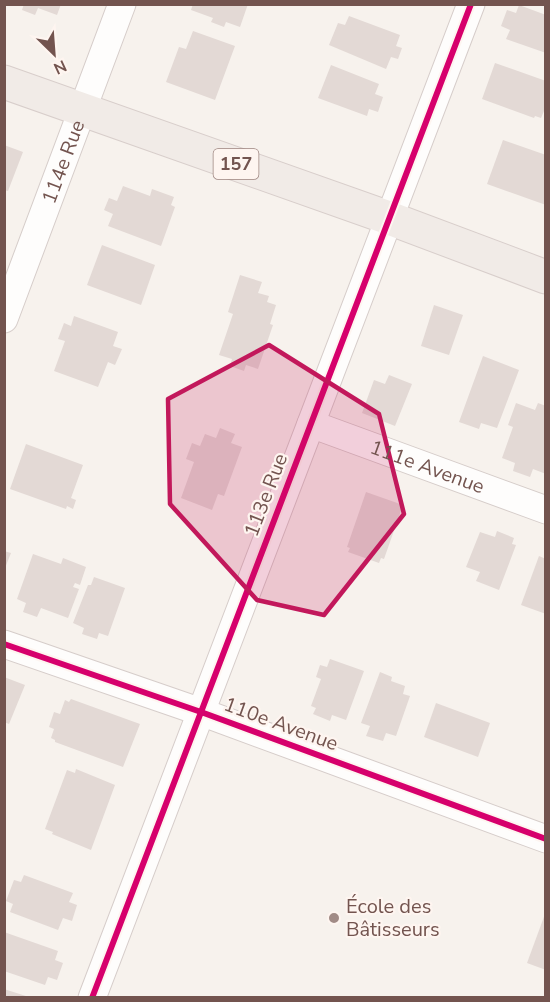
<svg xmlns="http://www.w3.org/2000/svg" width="550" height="1002" font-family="'Nunito Sans',sans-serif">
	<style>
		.building { fill: #e3d9d5 }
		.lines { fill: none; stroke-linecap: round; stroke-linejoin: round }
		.minor-casing { stroke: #d6cdca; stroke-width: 29 }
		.primary-casing { stroke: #d8cecb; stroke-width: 35 }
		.minor { stroke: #fefdfc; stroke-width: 27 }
		.primary { stroke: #f1ebe7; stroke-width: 33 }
		.cycleway-casing { stroke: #fef5f0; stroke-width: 10 }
		.cycleway { stroke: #d6006c; stroke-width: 6 }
		.marked { fill: #c2185b; fill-opacity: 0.2; stroke: #c2185b; stroke-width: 4.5; stroke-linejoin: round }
		.poi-dot { fill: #a18b86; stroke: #fef5f0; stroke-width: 2 }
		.labels { text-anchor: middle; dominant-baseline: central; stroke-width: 4.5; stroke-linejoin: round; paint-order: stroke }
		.shield { fill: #fef5f0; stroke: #9d847f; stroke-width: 1.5 }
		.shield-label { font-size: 18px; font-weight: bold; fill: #73544f }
		.street-label { font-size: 20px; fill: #73544f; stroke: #fef5f0 }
		.poi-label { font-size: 20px; fill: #73544f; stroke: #fef5f0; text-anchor: start }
	</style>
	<rect width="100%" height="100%" fill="#f7f2ed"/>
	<g class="building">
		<path d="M24,4H61L57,15L38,8L35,15L22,10Z"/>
		<path d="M193,4H248L240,27L226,22L224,27L211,22L213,18L191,10Z"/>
		<path d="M519,5L546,15V53L506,39L510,30L501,26L507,10L516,13Z"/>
		<path d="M349,16L400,35L396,46L402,48L398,59L391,57L386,69L329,45L338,23L345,25Z"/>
		<path d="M193,31L235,46L215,100L166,82L179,47L186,49Z"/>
		<path d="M495,63L546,81V112L544,111L541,118L535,116L534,118L482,99Z"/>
		<path d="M331,65L379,84L375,94L383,97L378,112L369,109L367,116L318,98Z"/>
		<path d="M503,140L546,155V205L487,184Z"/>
		<path d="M4,145L23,152L8,191L4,190Z"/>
		<path d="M123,186L150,196L152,189L174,197L171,205L175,207L161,246L108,226L113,214L104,210L109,198L117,201Z"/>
		<path d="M102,245L155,265L141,305L87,285Z"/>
		<path d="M240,275L262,282L258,293L269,296L267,302L276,305L270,324L273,325L258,369L246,365L244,371L230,366L232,359L219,355L233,314L228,312Z"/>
		<path d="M434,305L463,315L449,355L421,346Z"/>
		<path d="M74,316L118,332L113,346L122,349L115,365L108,362L98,387L54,371L65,341L58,339L64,323L71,326Z"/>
		<path d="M483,356L519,370L497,428L481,423L479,429L459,422Z"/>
		<path d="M389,375L412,384L395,426L362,413L374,380L385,384Z"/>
		<path d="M516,403L535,410L538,403L546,406V474L533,469L530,477L513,471L515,463L502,458L513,427L508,425Z"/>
		<path d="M220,428L235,434L231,443L242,447L224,496L218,494L212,510L181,498L194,462L186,459L192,443L200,446L205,434L216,438Z"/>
		<path d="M26,444L83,465L71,498L76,500L73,509L67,506L66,509L10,489Z"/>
		<path d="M366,492L403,505L384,559L381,558L379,563L348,552L350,548L347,547Z"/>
		<path d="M497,531L514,538L512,544L516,545L499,590L476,581L480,572L466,567L480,532L495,537Z"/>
		<path d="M4,551L11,553L5,568H4Z"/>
		<path d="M33,554L61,564L63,558L86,567L80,585L75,583L73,587L79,589L68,618L41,608L37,617L23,612L26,603L17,599Z"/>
		<path d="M539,556L546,559V614L521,605Z"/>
		<path d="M94,577L125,588L108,636L99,633L97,639L82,634L84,628L73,623L88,585H91Z"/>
		<path d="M330,659L364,671L346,720L332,715L330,721L313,714L316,708L311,706L321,679L316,677L320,665L327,667Z"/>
		<path d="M380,672L392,677L391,681L405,686L403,694L410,696L396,736L386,733L383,741L366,736L370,726L361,723Z"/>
		<path d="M4,677L25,685L9,724L4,722Z"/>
		<path d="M71,699L140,724L123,767L55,742V740L51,738L54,729L49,727L54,712L60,714L65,700L69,702Z"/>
		<path d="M436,703L490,723L478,757L424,737Z"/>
		<path d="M76,769L115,785L91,850L52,834L53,832L45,829L67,770L75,773Z"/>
		<path d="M24,875L73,893L69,902L77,905L72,921L63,918L58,930L10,912L13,904L6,901L14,880L21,882Z"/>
		<path d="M545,914H546V970L527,963Z"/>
		<path d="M4,932L58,951L55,960L63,963L57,980L48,977L45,985L4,971Z"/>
		<path d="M4,989L29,997V998H4Z"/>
	</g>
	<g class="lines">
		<defs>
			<g id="minor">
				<path id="s1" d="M4,319L122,4"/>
				<path id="s2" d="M311,424L546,510"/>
				<path d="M4,644L201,712L546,839"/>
				<path d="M92,998L471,4"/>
			</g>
			<path id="primary" d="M4,82L389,218L546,277"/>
		</defs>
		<use href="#minor" class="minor-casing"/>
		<use href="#primary" class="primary-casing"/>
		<use href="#minor" class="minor"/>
		<use href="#primary" class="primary"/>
		<defs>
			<g id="cycleway">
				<path d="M4,644L201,712L546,839"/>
				<path d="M92,998L471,4"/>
			</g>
		</defs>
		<use href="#cycleway" class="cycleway-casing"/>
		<use href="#cycleway" class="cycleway"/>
	</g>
	<path class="marked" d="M269,345L379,414L404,514L324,615L257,600L170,504L168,399Z"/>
	<circle class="poi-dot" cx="334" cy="918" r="6"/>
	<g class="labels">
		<rect class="shield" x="213.5" y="149" width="45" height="30" rx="4.5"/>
		<g class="shield-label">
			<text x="236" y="164">157</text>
		</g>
		<g class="street-label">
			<text stroke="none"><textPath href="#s1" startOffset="168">114e Rue</textPath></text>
			<text stroke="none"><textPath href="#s2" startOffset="124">111e Avenue</textPath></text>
			<text transform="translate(266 495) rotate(-69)">113e Rue</text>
			<text transform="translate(281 724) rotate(20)">110e Avenue</text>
		</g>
		<g class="poi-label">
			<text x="346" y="906">École des<tspan x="346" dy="23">Bâtisseurs</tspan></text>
		</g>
	</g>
	<rect width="550" height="1002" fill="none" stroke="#73544f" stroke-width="12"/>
	<g transform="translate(54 54) rotate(155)" stroke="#fef5f0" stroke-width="4.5" paint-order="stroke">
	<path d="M0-4.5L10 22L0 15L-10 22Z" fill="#73544f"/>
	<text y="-9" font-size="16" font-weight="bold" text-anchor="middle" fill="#73544f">N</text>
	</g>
</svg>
